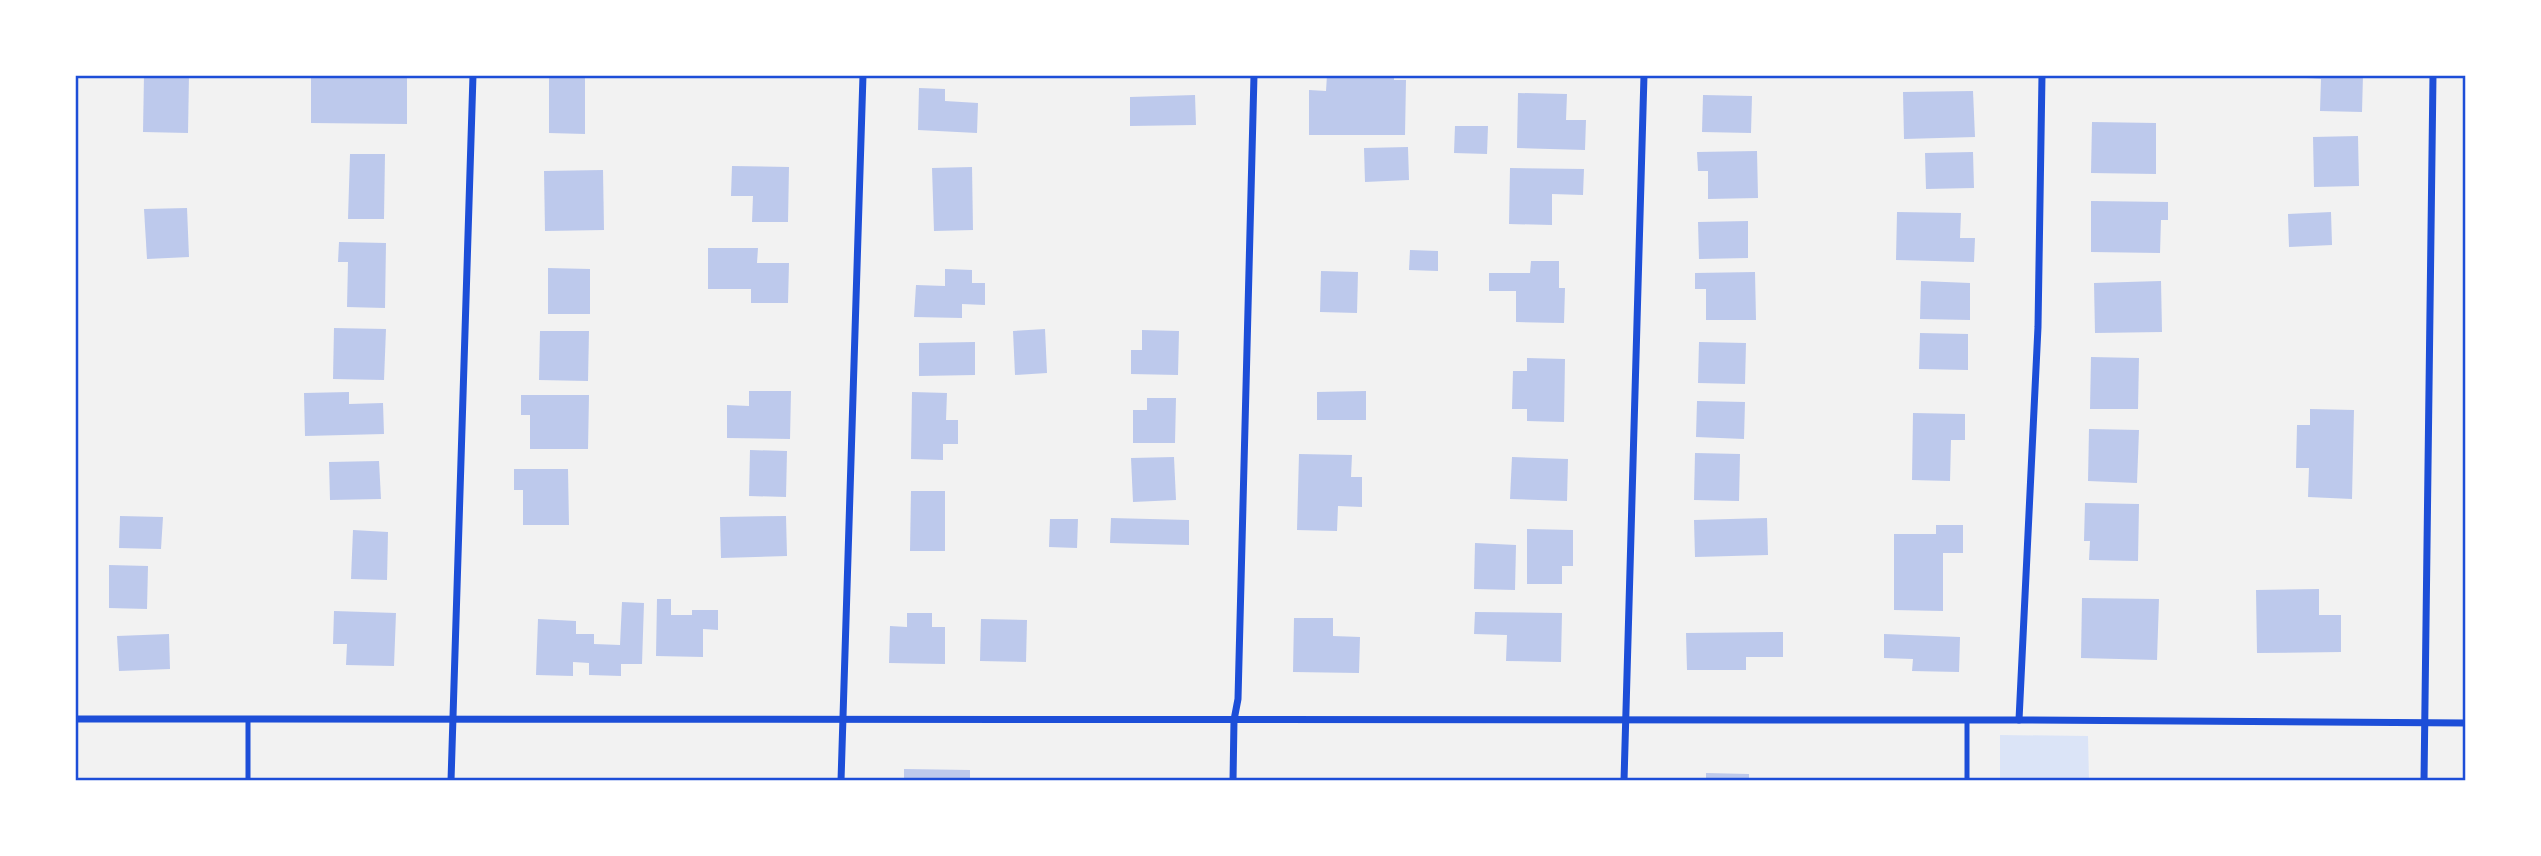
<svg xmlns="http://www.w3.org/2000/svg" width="2541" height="856" font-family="'Exo 2',sans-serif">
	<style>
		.green { fill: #dbe4f7 }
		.building { fill: #bdc9ec }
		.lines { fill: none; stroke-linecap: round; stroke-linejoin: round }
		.service { stroke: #1d4ed8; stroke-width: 5 }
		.minor { stroke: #1d4ed8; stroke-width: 7 }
		.neatline { fill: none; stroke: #1d4ed8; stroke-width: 2.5 }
	</style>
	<rect width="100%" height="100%" fill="#f2f2f2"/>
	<path class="green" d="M2000,735L2088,736L2089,781H2000Z"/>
	<g class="building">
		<path d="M144,75H189L188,133L143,132Z"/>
		<path d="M311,75H407V124L311,123Z"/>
		<path d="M549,75H585V134L549,133Z"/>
		<path d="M1327,75H1394V80H1406L1405,135H1309V90L1326,91Z"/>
		<path d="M2306,75H2363L2362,112L2320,111L2321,79L2306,78Z"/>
		<path d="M919,88L945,89V101L978,103L977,133L918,130Z"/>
		<path d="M1973,91L1975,137L1904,139L1903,92Z"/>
		<path d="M1518,93L1567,94L1566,120H1586L1585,150L1517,148Z"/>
		<path d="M1195,95L1196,125L1130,126V97Z"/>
		<path d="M1703,95L1752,96L1751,133L1702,132Z"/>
		<path d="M2092,122L2156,123V174L2091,173Z"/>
		<path d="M1455,126H1488L1487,154L1454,153Z"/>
		<path d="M2358,136L2359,186L2314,187L2313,137Z"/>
		<path d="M1408,147L1409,180L1365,182L1364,148Z"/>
		<path d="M1757,151L1758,198L1708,199V171H1698L1697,152Z"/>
		<path d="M1973,152L1974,188L1926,189L1925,153Z"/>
		<path d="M350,154H385L384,219H348Z"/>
		<path d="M732,166L789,167L788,222H752L753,196H731Z"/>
		<path d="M972,167L973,230L934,231L932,168Z"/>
		<path d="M1510,168L1584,169L1583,195L1552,194V225L1509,224Z"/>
		<path d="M603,170L604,230L545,231L544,171Z"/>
		<path d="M2091,201L2168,202V220H2161L2160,253L2091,252Z"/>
		<path d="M187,208L189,257L147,259L144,209Z"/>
		<path d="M1897,212L1961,213L1960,238H1975L1974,262L1896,260Z"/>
		<path d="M2331,212L2332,245L2289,247L2288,214Z"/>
		<path d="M1748,221V258L1699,259L1698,222Z"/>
		<path d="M339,242L386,243L385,308L347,307L348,262H338Z"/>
		<path d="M708,248H758L757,263H789L788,303H751V289H708Z"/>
		<path d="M1410,250L1438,251V271L1409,270Z"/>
		<path d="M1531,261H1559V288H1565L1564,323L1516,322V291H1489V273H1530Z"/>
		<path d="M548,268L590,269V314H548Z"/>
		<path d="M945,269L972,270V283H985V305L962,304V318L914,317L916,285L945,286Z"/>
		<path d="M1321,271L1358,272L1357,313L1320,312Z"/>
		<path d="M1755,272L1756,320H1706V289H1695V273Z"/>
		<path d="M1921,281L1970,283V320L1920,319Z"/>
		<path d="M2161,281L2162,332L2095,333L2094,283Z"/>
		<path d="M334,328L386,329L384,380L333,379Z"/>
		<path d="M1045,329L1047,373L1015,375L1013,331Z"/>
		<path d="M1142,330L1179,331L1178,375L1131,374V350H1142Z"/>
		<path d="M540,331H589L588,381L539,380Z"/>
		<path d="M1920,333L1968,334V370L1919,369Z"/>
		<path d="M975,342V375L919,376V343Z"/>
		<path d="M1699,342L1746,343L1745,384L1698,383Z"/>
		<path d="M2091,357L2139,358L2138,409H2090Z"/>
		<path d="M1527,358L1565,359L1564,422L1527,421V409H1512L1513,371H1527Z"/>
		<path d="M749,391H791L790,439L727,438V405L749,406Z"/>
		<path d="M1366,391V420H1317V392Z"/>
		<path d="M349,392V404L383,403L384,434L305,436L304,393Z"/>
		<path d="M912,392L947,393L946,420H958V444H943V460L911,459Z"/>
		<path d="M521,395H589L588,449H530V415H521Z"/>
		<path d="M1147,398H1176L1175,443H1133V410H1147Z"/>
		<path d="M1697,401L1745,402L1744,439L1696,437Z"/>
		<path d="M2310,409L2354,410L2352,499L2308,497L2309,468H2296L2297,425H2310Z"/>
		<path d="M1913,413L1965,414V440H1951L1950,481L1912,480Z"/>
		<path d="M2089,429L2139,430L2137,483L2088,481Z"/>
		<path d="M750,450L787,451L786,497L749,496Z"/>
		<path d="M1695,453L1740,454L1739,501L1694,500Z"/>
		<path d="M1299,454L1352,455L1351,477H1362V507L1338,506L1337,531L1297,530Z"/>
		<path d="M1174,457L1176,500L1133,502L1131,458Z"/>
		<path d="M1512,457L1568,459L1567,501L1510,499Z"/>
		<path d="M379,461L381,499L330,500L329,462Z"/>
		<path d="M514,469H568L569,525H523V490H514Z"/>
		<path d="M911,491H945V551H910Z"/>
		<path d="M2085,503L2139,504L2138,561L2089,560L2090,541H2084Z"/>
		<path d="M120,516L163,517L161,549L119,548Z"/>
		<path d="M786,516L787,556L721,558L720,517Z"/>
		<path d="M1111,518L1189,520V545L1110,543Z"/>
		<path d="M1767,518L1768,555L1695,557L1694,520Z"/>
		<path d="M1050,519H1078L1077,548L1049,547Z"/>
		<path d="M1936,525H1963V553H1943V611L1894,610V534H1936Z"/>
		<path d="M1527,529L1573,530V566H1562V584H1527Z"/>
		<path d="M353,530L388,532L387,580L351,579Z"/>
		<path d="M1475,543L1516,545L1515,590L1474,589Z"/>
		<path d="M109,565L148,566L147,609L109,608Z"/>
		<path d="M2319,589V615H2341V652L2257,653L2256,590Z"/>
		<path d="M2082,598L2159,599L2157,660L2081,658Z"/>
		<path d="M657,599H671V615H692V610H718V630L703,629V657L656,656Z"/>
		<path d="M622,602L644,603L642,664H621V676L589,675V663L573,662V676L536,675L538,619L576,621V634H594V644L620,645Z"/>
		<path d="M334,611L396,613L394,666L346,665L347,644H333Z"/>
		<path d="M1475,612L1562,613L1561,662L1506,661L1507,635L1474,634Z"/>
		<path d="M907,613H932V627H945V664L889,663L890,626L907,627Z"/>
		<path d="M1294,618H1333V636L1360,637L1359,673L1293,672Z"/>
		<path d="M981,619L1027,620L1026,662L980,661Z"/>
		<path d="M1783,632V657H1746V670H1687L1686,633Z"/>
		<path d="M169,634L170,669L119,671L117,636Z"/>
		<path d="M1884,634L1960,637L1959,672L1912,671L1913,659L1884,658Z"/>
		<path d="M904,769L970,770V781H904Z"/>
		<path d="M1706,773L1749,774V781H1706Z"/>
	</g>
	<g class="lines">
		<g class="service">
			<path d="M248,721V781"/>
			<path d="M1967,781V720"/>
		</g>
		<g class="minor">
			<path d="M75,719L2019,720L2466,723"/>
			<path d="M2019,720L2038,327L2042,75"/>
			<path d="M451,781L473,75"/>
			<path d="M841,781L863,75"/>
			<path d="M1233,781L1234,720L1238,699L1254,75"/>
			<path d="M1624,781L1644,75"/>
			<path d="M2424,781L2433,75"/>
		</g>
	</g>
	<rect width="2541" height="856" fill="none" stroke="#ffffff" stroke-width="154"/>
	<rect x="77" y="77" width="2387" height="702" class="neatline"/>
</svg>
